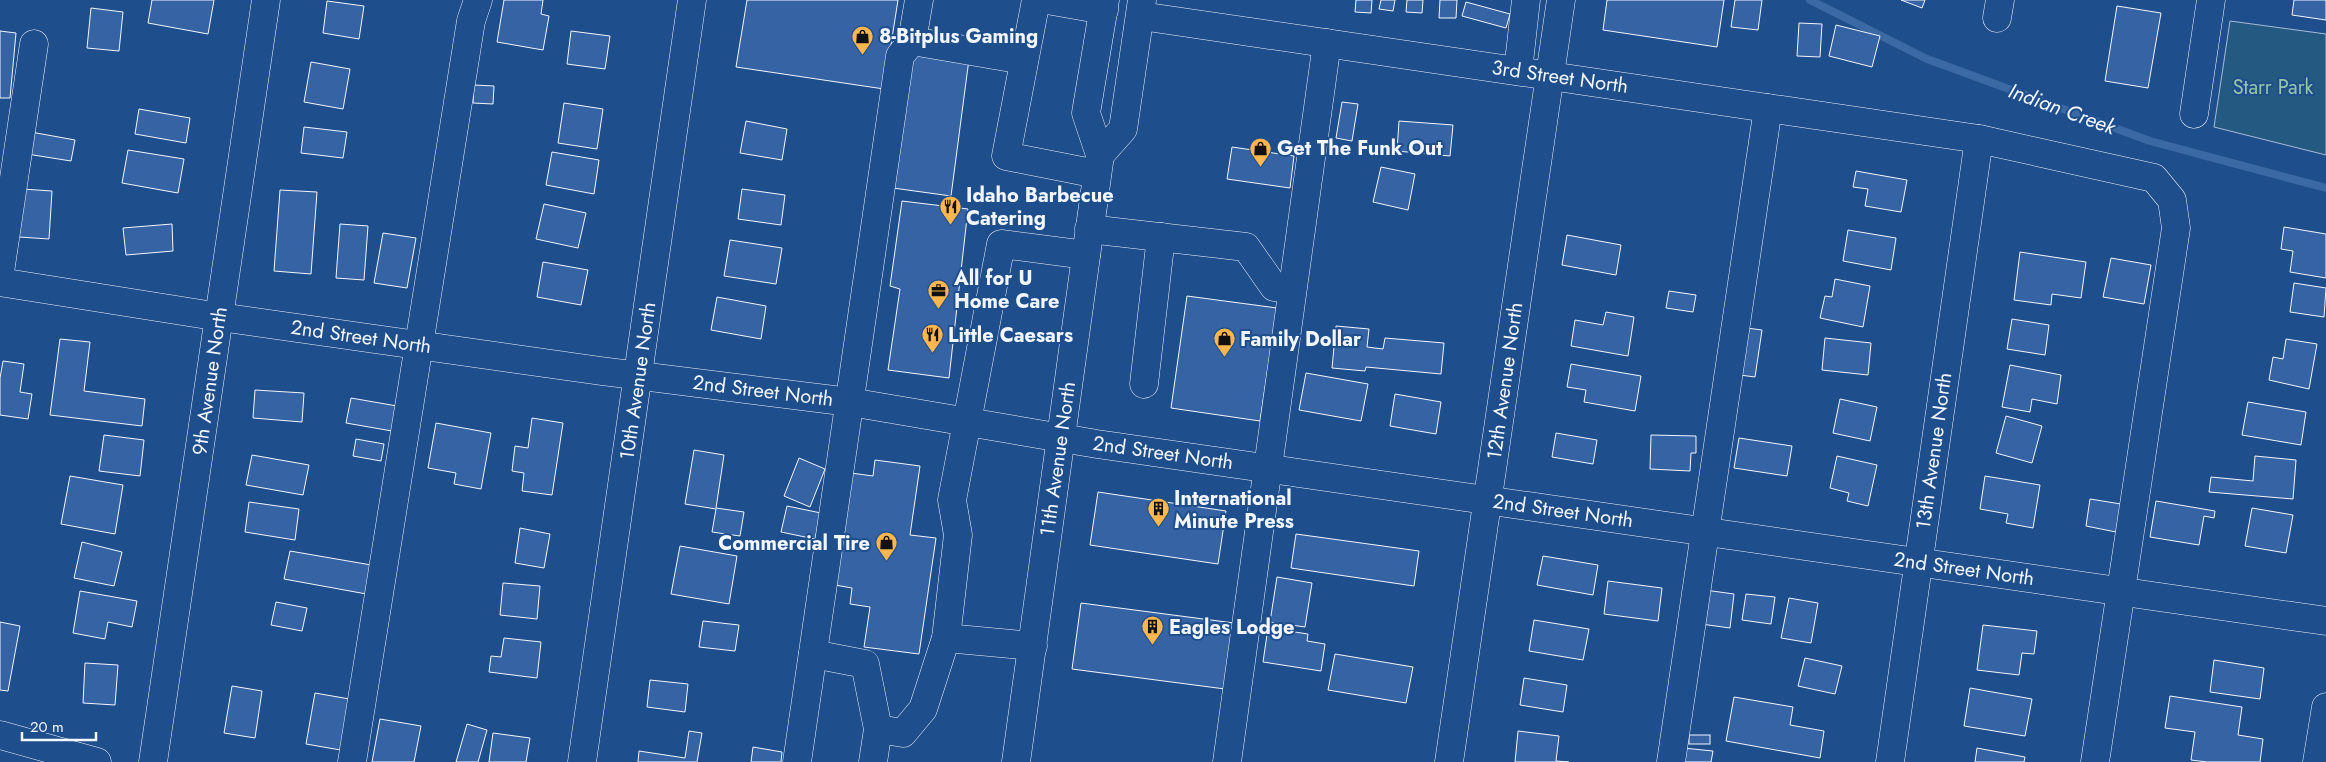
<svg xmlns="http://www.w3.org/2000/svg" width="2326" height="762" font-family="Jost,sans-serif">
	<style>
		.green { fill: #245a82; stroke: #a8bbd7 }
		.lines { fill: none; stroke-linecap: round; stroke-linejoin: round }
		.stream { stroke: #3b69a3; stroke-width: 8 }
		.building { fill: #3563a3; stroke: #f2f6ff }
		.minor-casing { stroke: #f2f6ff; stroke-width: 29 }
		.major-casing { stroke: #f2f6ff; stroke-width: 29 }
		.minor { stroke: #1f4e8c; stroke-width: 28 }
		.major { stroke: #1f4e8c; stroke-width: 28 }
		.labels { text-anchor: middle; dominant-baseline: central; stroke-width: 4; stroke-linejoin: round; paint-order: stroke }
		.poi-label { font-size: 20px; font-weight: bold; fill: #f2f6ff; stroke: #1f4e8c; text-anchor: start }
		.street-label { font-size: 20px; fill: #f2f6ff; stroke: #1f4e8c }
		.park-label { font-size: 20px; fill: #97c8a6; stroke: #1f4e8c }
		.water-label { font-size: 21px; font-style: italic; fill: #f2f6ff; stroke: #1f4e8c }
	</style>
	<rect width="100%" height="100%" fill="#1f4e8c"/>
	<path class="green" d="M2230,21L2326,34V155L2214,127Z"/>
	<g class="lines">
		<path class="stream" d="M1810,0L1927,59L2150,141L2326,188"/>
	</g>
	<g class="building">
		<path d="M152,0H214L208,34L148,23Z"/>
		<path d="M504,0H543L541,14L549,16L543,50L497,42Z"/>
		<path d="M747,0H898L884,89L736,67Z"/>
		<path d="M1356,0H1372L1371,13L1355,12Z"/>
		<path d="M1381,0H1395L1393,11L1379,9Z"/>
		<path d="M1407,0H1423L1422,13L1406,12Z"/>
		<path d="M1440,0H1457L1456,18H1439Z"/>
		<path d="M1607,0H1724L1717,47L1603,30Z"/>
		<path d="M1735,0H1762L1758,30L1731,27Z"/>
		<path d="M1901,0H1925L1922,8Z"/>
		<path d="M2294,0H2326V20L2292,15Z"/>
		<path d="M327,1L364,6L359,39L323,33Z"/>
		<path d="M1466,2L1510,14L1506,28L1462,16Z"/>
		<path d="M2117,6L2161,13L2148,88L2105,81Z"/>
		<path d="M91,8L123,12L119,51L87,48Z"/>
		<path d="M1799,23L1822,24L1820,57L1797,56Z"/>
		<path d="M1836,25L1880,36L1872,67L1829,56Z"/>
		<path d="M0,31L16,33L10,98H0Z"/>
		<path d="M571,31L610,36L605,69L567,64Z"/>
		<path d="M910,52L969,59L951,196L893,188Z"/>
		<path d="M311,62L350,69L343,109L304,102Z"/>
		<path d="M474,85L494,86L493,104L473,103Z"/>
		<path d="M1342,102L1358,104L1352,141L1336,138Z"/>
		<path d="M564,103L603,109L597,149L558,143Z"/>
		<path d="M139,109L190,118L186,143L135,134Z"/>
		<path d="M746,121L787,129L782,160L740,153Z"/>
		<path d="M1399,121L1453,125L1450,156L1397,151Z"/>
		<path d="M304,127L347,132L343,158L301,153Z"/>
		<path d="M31,132L75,140L71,161L27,154Z"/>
		<path d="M1232,147L1294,156L1290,188L1227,179Z"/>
		<path d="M128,150L184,159L178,193L122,183Z"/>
		<path d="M552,152L599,160L594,194L546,185Z"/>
		<path d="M1381,167L1415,174L1408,210L1373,202Z"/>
		<path d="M1856,171L1907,180L1901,212L1865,206L1868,189L1853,187Z"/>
		<path d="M22,189L52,191L49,239L19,237Z"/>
		<path d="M742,189L785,195L781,225L738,219Z"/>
		<path d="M280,190L317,192L311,274L274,271Z"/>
		<path d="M902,201L968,209L949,378L888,370L900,289L890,286Z"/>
		<path d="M544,204L586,213L578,248L536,239Z"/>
		<path d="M172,224L173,251L126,255L123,228Z"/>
		<path d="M340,224L368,226L364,280L336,278Z"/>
		<path d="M2284,227L2326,234V278L2290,272L2293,251L2281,249Z"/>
		<path d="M1848,230L1896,238L1891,270L1843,261Z"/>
		<path d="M383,233L416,238L407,288L374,283Z"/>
		<path d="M1567,235L1621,245L1616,275L1562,265Z"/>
		<path d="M730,240L782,248L776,284L724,276Z"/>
		<path d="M2020,252L2086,262L2081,298L2052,294L2051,305L2014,300Z"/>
		<path d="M2111,258L2151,265L2144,304L2103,297Z"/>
		<path d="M543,262L588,270L581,305L537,297Z"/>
		<path d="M1835,279L1870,286L1863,327L1820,318L1825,296L1832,297Z"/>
		<path d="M2294,283L2326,288L2324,317L2290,312Z"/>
		<path d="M1669,291L1696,295L1693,312L1666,308Z"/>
		<path d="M1187,296L1277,308L1260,421L1171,408Z"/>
		<path d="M717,297L766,306L761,339L711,330Z"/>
		<path d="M1606,312L1634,317L1628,356L1571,346L1575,320L1603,325Z"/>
		<path d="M2012,319L2049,325L2045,355L2007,349Z"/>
		<path d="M1336,326L1369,329L1367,347L1383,349L1385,338L1444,343L1441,374L1366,367L1365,371L1332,368Z"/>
		<path d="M1739,327L1762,330L1755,377L1732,374Z"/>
		<path d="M1825,338L1871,343L1868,375L1822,370Z"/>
		<path d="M60,339L90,342L84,391L145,399L142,426L50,415Z"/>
		<path d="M2286,339L2317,344L2309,389L2269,380L2273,357L2283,359Z"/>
		<path d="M3,361L24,364L20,392L32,394L28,419L0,415V378Z"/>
		<path d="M1571,364L1641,376L1635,411L1584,402L1586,390L1567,387Z"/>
		<path d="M2010,365L2061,375L2057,404L2032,399L2030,412L2002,407Z"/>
		<path d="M1306,373L1368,384L1361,421L1299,410Z"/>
		<path d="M255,390L304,393L302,422L253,418Z"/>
		<path d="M1395,394L1441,402L1436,434L1390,426Z"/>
		<path d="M351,398L397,406L392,431L346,423Z"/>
		<path d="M1840,399L1877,407L1870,441L1833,433Z"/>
		<path d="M2248,402L2306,412L2301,445L2242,435Z"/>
		<path d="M2006,416L2042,426L2032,463L1996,453Z"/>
		<path d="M532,418L563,423L552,495L522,491L524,473L512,471L515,446L528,448Z"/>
		<path d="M436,423L491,433L481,489L454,484L456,473L428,468Z"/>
		<path d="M1556,433L1597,440L1593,464L1552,457Z"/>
		<path d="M104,435L144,440L140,476L99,471Z"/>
		<path d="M1651,435L1696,436V453H1691L1690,471L1650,469Z"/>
		<path d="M1739,438L1792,446L1787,476L1734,468Z"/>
		<path d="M356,439L384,444L381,461L353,456Z"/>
		<path d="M694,450L724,455L716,508L744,512L740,536L712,532L716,509L685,504Z"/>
		<path d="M252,455L309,465L303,495L246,485Z"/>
		<path d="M1837,456L1877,465L1868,506L1847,501L1849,493L1830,488Z"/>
		<path d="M2255,456L2296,460L2293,499L2209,492L2211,477L2253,481Z"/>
		<path d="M799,458L825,469L810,507L784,496Z"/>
		<path d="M875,460L920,466L910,535L936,538L919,654L864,647L870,607L850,604L852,588L835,585L851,473L873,476Z"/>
		<path d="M70,476L123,485L115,534L61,524Z"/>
		<path d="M1985,476L2040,485L2033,528L2006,523L2008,514L1980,509Z"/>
		<path d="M1098,492L1226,511L1218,564L1090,545Z"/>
		<path d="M2090,499L2121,504L2116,532L2086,526Z"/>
		<path d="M2156,501L2215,511L2214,518L2204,516L2199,545L2150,537Z"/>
		<path d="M249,502L299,509L295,540L245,532Z"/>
		<path d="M787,506L821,513L815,539L781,532Z"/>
		<path d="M2252,508L2293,515L2286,553L2245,546Z"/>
		<path d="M520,528L550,534L544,568L515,563Z"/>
		<path d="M1296,534L1419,551L1414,586L1291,568Z"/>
		<path d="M82,542L122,552L114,586L74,578Z"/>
		<path d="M680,546L737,556L729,604L671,594Z"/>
		<path d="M290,551L377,566L372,595L284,579Z"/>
		<path d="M1543,556L1598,565L1593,595L1537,585Z"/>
		<path d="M1277,577L1312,583L1305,627L1270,622Z"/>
		<path d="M1608,581L1662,588L1658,621L1604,614Z"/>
		<path d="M503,583L540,586L537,619L500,615Z"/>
		<path d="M1705,590L1734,594L1730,628L1701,624Z"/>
		<path d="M80,591L137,601L132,627L108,622L105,639L73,633Z"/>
		<path d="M1746,594L1775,597L1771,624L1742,620Z"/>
		<path d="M1789,598L1818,603L1811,643L1781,638Z"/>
		<path d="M276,602L307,608L302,631L271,625Z"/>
		<path d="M1081,603L1234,623L1225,689L1072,669Z"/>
		<path d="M1534,620L1589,629L1583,660L1529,651Z"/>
		<path d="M703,621L739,625L735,651L699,647Z"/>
		<path d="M0,622L20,626L8,691L0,690Z"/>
		<path d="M1983,625L2037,631L2034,654L2022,653L2019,675L1977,670Z"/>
		<path d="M1268,628L1308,634L1307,641L1325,644L1321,671L1263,662Z"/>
		<path d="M504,638L541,642L537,678L489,672L491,656L501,657Z"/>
		<path d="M1335,654L1413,667L1406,703L1328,690Z"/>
		<path d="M1805,658L1842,666L1835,694L1798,686Z"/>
		<path d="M2214,660L2264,668L2260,699L2210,692Z"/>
		<path d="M85,663L118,665L115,705L83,703Z"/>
		<path d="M1524,678L1567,685L1563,712L1520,705Z"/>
		<path d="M650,680L688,684L685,712L647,707Z"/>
		<path d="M232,686L262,691L255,738L224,733Z"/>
		<path d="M1970,688L2032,699L2025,736L1964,726Z"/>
		<path d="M315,693L361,701L352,752L306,744Z"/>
		<path d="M2170,696L2242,707L2238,735L2263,739L2260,762H2207L2191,760L2195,732L2165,728Z"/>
		<path d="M1734,697L1793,707L1790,725L1824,731L1820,758L1726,741Z"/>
		<path d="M380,719L421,726L414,762H372Z"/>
		<path d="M467,724L487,730L478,762H456Z"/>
		<path d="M689,731L702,733L697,762H638L639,751L685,758Z"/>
		<path d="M1518,731L1559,736L1556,761L1569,762H1515Z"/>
		<path d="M493,733L530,738L526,762H489Z"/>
		<rect x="1689" y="735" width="21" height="9"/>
		<path d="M753,747L782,752L781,762H751Z"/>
		<path d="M1683,748L1713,751L1711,762H1682Z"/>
		<path d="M1977,748L2025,757L2024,762H1975Z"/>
	</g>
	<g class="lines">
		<defs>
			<g id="minor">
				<path d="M919,0L912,41L1024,60"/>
				<path d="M1036,0L1006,156L1097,174"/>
				<path d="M1047,0L1104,10"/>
				<path d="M1141,16L1979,139L2154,178L2172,200L2176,228L2095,762"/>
				<path d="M1997,18L2000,0"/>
				<path d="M1518,71L1526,0"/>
				<path d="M2194,114L2211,0"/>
				<path d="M1089,229L1246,247L1274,287L1292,290"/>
				<path d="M0,272L34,44"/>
				<path d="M0,282L220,317L601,371L850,402L1097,444L2326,621"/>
				<path d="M1144,384L1161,237"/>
				<path d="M946,638L1033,646"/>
				<path d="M813,654L865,664L878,729"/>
				<path d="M0,735L97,762"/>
				<path d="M153,762L266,0"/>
				<path d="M352,762L471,21L478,0"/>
				<path d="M582,762L692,0"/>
				<path d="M797,762L900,56L912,41"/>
				<path d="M873,762L878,729L903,733L923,709L946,638L958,535L952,500L1001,244L1086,255"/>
				<path d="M1227,762L1327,43"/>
				<path d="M1449,762L1561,0"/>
				<path d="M1671,762L1768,108"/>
				<path d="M1890,762L1979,139"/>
				<path d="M2317,762L2326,707"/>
			</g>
			<g id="major">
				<path d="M1100,155L1123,129L1142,0"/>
				<path d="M1016,762L1100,155L1086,113L1105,0"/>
			</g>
		</defs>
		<use href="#minor" class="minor-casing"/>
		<use href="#major" class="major-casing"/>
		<use href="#minor" class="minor"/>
		<use href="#major" class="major"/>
	</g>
	<defs>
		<symbol id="shop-pin" viewBox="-11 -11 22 30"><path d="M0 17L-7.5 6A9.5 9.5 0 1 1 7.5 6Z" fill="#ffb74d" stroke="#1f4e8c"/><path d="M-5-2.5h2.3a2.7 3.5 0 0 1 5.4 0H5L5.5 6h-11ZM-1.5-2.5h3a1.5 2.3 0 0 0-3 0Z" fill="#111"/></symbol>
		<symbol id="restaurant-pin" viewBox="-11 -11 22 30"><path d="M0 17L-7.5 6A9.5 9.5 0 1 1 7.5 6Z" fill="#ffb74d" stroke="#1f4e8c"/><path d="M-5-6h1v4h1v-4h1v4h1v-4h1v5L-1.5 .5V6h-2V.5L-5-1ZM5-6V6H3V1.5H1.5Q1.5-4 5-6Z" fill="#111"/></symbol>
		<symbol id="office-pin" viewBox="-11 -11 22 30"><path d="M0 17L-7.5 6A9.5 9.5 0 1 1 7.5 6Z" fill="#ffb74d" stroke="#1f4e8c"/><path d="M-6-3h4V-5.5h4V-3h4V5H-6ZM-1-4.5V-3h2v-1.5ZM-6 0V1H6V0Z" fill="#111"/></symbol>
		<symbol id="building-pin" viewBox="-11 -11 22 30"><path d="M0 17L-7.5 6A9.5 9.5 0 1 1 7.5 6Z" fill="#ffb74d" stroke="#1f4e8c"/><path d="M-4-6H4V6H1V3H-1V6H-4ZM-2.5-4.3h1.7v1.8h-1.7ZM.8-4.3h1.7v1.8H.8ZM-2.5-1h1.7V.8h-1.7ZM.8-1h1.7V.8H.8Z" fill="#111"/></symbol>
	</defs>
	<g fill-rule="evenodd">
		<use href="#shop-pin" x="850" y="24" width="25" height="34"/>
		<use href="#shop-pin" x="1248" y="136" width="25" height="34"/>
		<use href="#restaurant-pin" x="938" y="194" width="25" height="34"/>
		<use href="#office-pin" x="926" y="278" width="25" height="34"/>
		<use href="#restaurant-pin" x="920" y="322" width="25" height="34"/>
		<use href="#shop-pin" x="1212" y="326" width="25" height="34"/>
		<use href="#building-pin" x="1146" y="496" width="25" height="34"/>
		<use href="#shop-pin" x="874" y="530" width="25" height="34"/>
		<use href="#building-pin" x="1140" y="614" width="25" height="34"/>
	</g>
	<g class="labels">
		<g class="poi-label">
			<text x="879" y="36">8-Bitplus Gaming</text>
			<text x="1277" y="148">Get The Funk Out</text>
			<text x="966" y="195">Idaho Barbecue<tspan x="966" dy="23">Catering</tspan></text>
			<text x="954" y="278">All for U<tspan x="954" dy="23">Home Care</tspan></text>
			<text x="948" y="335">Little Caesars</text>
			<text x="1240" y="339">Family Dollar</text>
			<text x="1174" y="498">International<tspan x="1174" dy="23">Minute Press</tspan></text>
			<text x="870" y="543" text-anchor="end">Commercial Tire</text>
			<text x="1169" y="627">Eagles Lodge</text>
		</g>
		<g class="street-label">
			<text transform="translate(1560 77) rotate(8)">3rd Street North</text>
			<text transform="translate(361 337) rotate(8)">2nd Street North</text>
			<text transform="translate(210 381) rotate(-82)">9th Avenue North</text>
			<text transform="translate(638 381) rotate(-82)">10th Avenue North</text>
			<text transform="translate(1505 381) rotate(-82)">12th Avenue North</text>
			<text transform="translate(763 391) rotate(7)">2nd Street North</text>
			<text transform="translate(1934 451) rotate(-82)">13th Avenue North</text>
			<text transform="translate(1163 453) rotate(8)">2nd Street North</text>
			<text transform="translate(1058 459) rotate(-82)">11th Avenue North</text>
			<text transform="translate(1563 511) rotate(8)">2nd Street North</text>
			<text transform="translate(1964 569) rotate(8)">2nd Street North</text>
		</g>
		<g class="park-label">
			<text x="2273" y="87">Starr Park</text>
		</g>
		<g class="water-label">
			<text transform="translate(2062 109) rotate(20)">Indian Creek</text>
		</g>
	</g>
	<path d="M22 732v8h74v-8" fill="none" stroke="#f2f6ff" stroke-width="2.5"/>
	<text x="30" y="732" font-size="15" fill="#f2f6ff" stroke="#1f4e8c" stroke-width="4" paint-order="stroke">20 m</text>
</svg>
